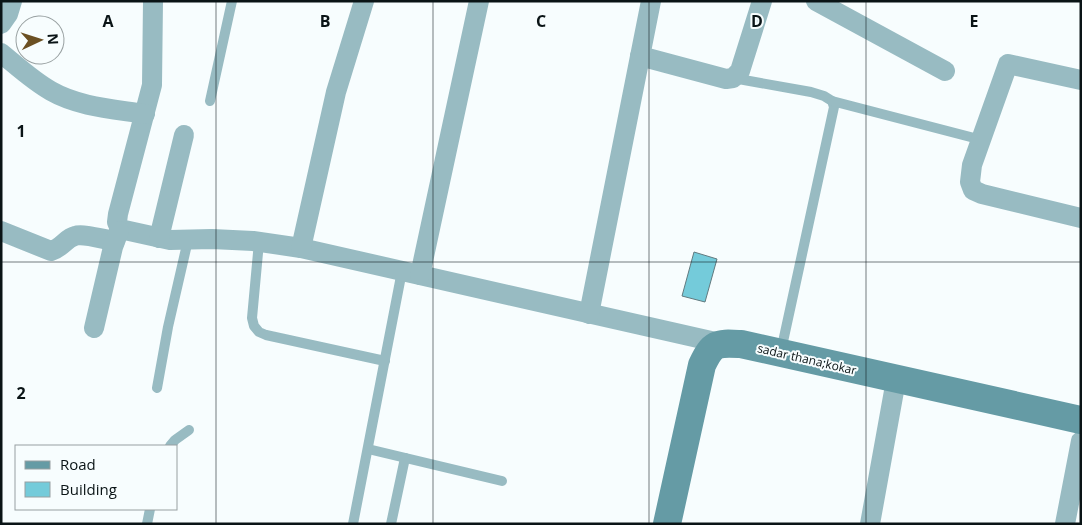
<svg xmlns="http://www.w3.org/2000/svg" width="1082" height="525" font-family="'Open Sans',sans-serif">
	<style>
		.building { fill: #74cbda; stroke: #617a7f }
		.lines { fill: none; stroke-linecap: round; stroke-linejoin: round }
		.lane { stroke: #98bbc2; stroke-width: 10 }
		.street { stroke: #98bbc2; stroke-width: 20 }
		.secondary { stroke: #659ba5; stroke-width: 28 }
		.grid { fill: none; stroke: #0a1416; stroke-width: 1; stroke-opacity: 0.55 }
		.labels { text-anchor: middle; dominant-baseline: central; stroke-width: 4; stroke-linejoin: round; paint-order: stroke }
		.street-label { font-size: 12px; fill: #0a1416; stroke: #f7fdfe }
		.grid-label { font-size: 16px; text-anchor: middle; font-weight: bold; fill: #0a1416; stroke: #f7fdfe; stroke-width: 4; stroke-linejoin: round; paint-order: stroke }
	</style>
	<rect width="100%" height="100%" fill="#f7fdfe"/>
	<path class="building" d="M694,252L717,259L705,302L682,296Z"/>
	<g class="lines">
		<g class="lane">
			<path d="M733,78L811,92L824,96L832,101L834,107L781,351"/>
			<path d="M210,101L232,1"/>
			<path d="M832,101L982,140"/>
			<path d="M259,242L252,318L254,326L259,332L266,335L385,361"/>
			<path d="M157,388L168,327L188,240"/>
			<path d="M170,446L175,440L189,430"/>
			<path d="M368,449L502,481"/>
			<path d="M147,524L150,509"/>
			<path d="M353,524L402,271"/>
			<path d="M391,524L405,458"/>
		</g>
		<g class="street">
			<path d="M153,1L152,85L118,214L117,222L120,229L170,240L212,239L253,241L301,248L720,343"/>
			<path d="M816,1L945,71"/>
			<path d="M1,24L8,14L12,1"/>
			<path d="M1,53C17,66 33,81 51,91C79,107 114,109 145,114"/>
			<path d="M640,56L726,79L733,78L740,71L762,1"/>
			<path d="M1081,80L1008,64L972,165L970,182L973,190L982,194L1081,218"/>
			<path d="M1,231L51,251C62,248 66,238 75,236C83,233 106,240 115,241"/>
			<path d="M159,238L184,135"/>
			<path d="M301,248L336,92L364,1"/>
			<path d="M420,275L479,1"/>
			<path d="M589,314L651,1"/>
			<path d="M94,328L113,247L119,231"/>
			<path d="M870,524L896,380"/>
			<path d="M1065,524L1081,441"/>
		</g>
		<path class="secondary" d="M667,524L702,365C713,342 717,343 741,344L1081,420"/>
	</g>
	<path class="grid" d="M216,1V524M433,1V524M649,1V524M866,1V524M1,262H1081"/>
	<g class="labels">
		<g class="street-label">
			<text transform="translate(807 359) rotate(13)">sadar thana;kokar</text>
		</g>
	</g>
	<g class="grid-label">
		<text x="108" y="27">A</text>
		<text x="325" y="27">B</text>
		<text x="541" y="27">C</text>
		<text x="757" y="27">D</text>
		<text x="974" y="27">E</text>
		<text x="21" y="137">1</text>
		<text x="21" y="399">2</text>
	</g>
	<rect width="1082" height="525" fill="none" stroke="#0a1416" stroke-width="5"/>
	<rect x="15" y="445" width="162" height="65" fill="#f7fdfe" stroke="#98a0a1"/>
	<rect x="25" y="461" width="25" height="8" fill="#659ba5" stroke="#98a0a1"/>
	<text x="60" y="470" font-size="15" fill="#0a1416">Road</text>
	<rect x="25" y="482" width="25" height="15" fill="#74cbda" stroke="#98a0a1"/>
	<text x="60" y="495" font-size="15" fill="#0a1416">Building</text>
	<g transform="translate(40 40) rotate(86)"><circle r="24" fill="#f7fdfe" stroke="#98a0a1"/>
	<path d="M0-4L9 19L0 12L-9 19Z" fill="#6b5023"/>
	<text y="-8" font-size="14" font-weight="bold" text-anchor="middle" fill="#0a1416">N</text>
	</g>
</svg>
